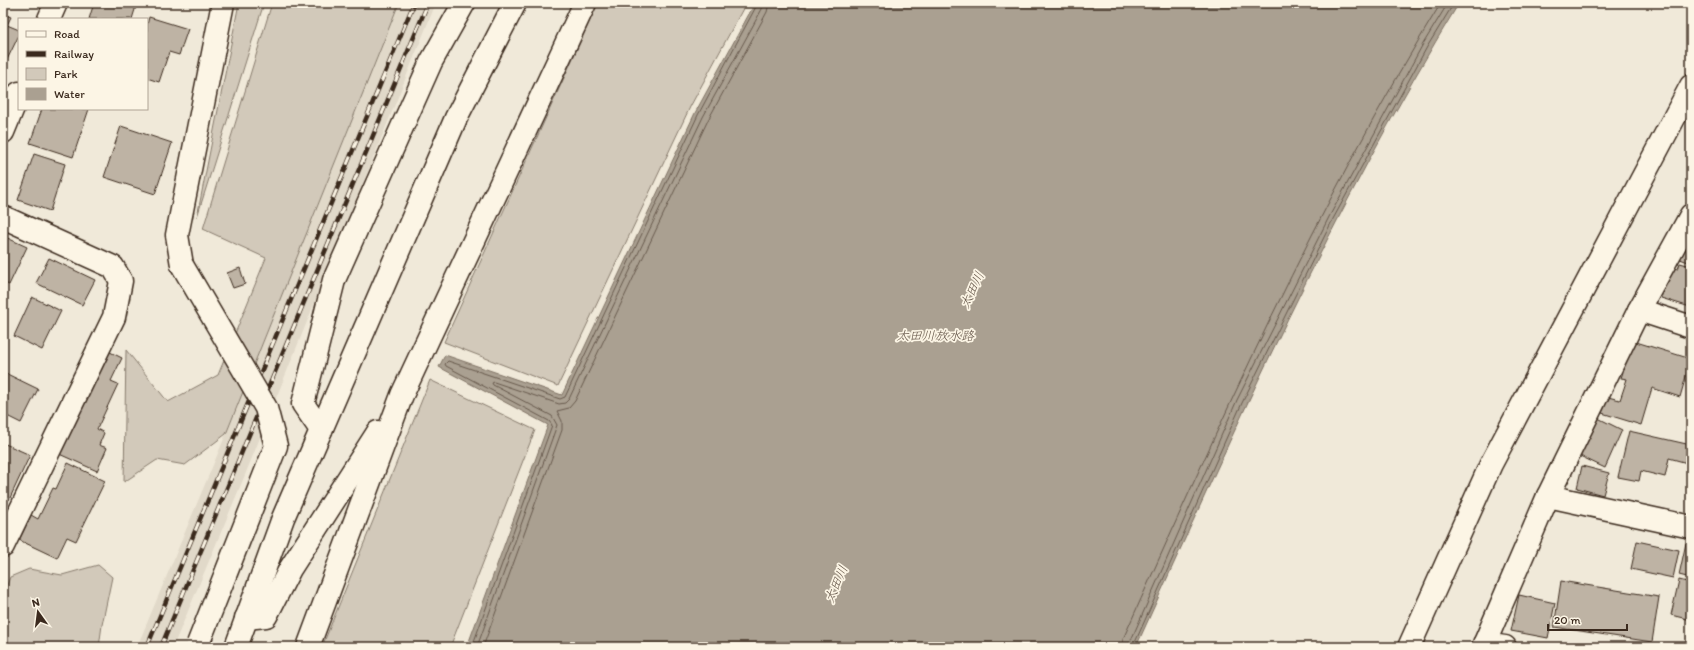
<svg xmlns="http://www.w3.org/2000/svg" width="1694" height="650" font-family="Itim,'Klee One',sans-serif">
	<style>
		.built { fill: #e1d9c9 }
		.green { fill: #d2c9ba; stroke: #867a6c }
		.water { fill: #aaa091; stroke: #7e7163 }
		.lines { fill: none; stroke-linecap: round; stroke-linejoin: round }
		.shore { stroke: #67594c; stroke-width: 1 }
		.building { fill: #beb3a4; stroke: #3b2a1e }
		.minor-casing { stroke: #3b2a1e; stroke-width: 25 }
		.minor { stroke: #fcf5e5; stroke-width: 22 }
		.rail-casing { stroke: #3b2a1e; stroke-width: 4.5 }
		.rail { stroke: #fcf5e5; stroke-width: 3; stroke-dasharray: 9; stroke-linecap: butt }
		.minor-bridge-casing { stroke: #3b2a1e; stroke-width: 25; stroke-linecap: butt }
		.minor-bridge { stroke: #fcf5e5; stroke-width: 22 }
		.labels { text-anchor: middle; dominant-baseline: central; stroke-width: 3.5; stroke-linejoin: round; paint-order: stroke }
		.water-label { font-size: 13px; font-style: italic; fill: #625346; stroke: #fcf5e5 }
	</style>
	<rect width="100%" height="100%" fill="#f0e9d9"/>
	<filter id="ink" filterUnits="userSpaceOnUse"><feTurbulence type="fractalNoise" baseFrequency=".025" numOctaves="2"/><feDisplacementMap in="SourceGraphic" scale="8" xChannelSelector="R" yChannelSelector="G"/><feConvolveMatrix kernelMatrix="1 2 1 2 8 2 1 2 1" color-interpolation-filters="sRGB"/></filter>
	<g filter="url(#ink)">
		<path class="built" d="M399,3H436L245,475L173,647H137L226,434Z"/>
		<g class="green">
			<path d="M239,3H264L197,217Z"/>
			<path d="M272,3H399L226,434L185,465L157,460L124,482L126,350L168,402L218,375L266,258L203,229Z"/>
			<path d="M598,3H746L690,107L558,386L444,342Z"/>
			<path d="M430,380L535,430L450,647H322Z"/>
			<path d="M98,565L112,577L102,625L99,647H3V596L10,577L29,569L62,575Z"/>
		</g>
		<path class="water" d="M755,3H1459C1333,208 1235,428 1136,647H467L548,425L439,367L445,355L562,395L695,113Z"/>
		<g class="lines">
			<g class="shore">
				<path d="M472,647L552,425L549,421L446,366L445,364L448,361L560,399L565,397L698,115L758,3"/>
				<path d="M477,647L557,425L552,416L493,385L492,383L494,382L559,404L565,403L569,399L703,117L762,9L763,3"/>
				<path d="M483,647L562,430V421L557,411L569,408L575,401L708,120L767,12L769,3"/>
				<path d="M1122,647L1123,639C1220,423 1317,205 1441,3"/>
				<path d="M1128,647L1237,400L1329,217L1423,44L1448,3"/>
				<path d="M1133,647L1242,403L1333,219L1427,47L1454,3"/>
			</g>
		</g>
		<g class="building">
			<path d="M94,3H137L132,19H89Z"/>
			<path d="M3,14L11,17L7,25L19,30V35L3,68Z"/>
			<path d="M149,17L188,29L179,55L169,52L159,82L147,78V25Z"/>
			<path d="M42,109H89L73,157L30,143Z"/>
			<path d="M121,126L172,143L155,194L104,177Z"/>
			<path d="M34,154L65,164L50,211L18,200Z"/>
			<path d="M3,236L27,247L9,285L3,282Z"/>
			<path d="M1683,247L1691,250V263L1680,259Z"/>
			<path d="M49,258L95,280L82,305L36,283Z"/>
			<path d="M1680,263L1691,266L1690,307L1661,298L1671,267L1678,269Z"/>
			<path d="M240,268L245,284L233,288L227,273Z"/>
			<path d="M32,297L61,311L42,350L14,336Z"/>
			<path d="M1633,341L1691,359L1680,397L1652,388L1641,425L1602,413L1608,397L1620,400L1627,379L1621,378Z"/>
			<path d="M106,350L122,358L111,381L118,384L97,429L104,433L99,445L107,448L97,471L57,453Z"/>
			<path d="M3,372L38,389L21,423L3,414Z"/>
			<path d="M1598,418L1622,430L1605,468L1580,456Z"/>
			<path d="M1629,431L1691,445V464L1669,458L1665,477L1641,471L1639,481L1618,477Z"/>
			<path d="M3,443L30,455L9,500L3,497Z"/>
			<path d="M68,463L105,481L76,541L67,537L57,558L19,540L31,515L38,519L53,488L56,489Z"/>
			<path d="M1582,466L1609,473L1603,495L1577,488Z"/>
			<path d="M1637,541L1679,550L1673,578L1631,569Z"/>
			<path d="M1686,543L1691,544V578L1679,575Z"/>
			<path d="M1679,580L1691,583V620L1671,615Z"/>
			<path d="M1561,581L1659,597L1652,642L1554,627Z"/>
			<path d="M1519,595L1555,603L1548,638L1511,631Z"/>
		</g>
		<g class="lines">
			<defs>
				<g id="minor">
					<path d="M49,19L56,3"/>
					<path d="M3,132L19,93"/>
					<path d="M3,217L113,267L121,281L114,317L3,546"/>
					<path d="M182,265L177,235L223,3"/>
					<path d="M1639,310L1691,327"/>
					<path d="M321,430L303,404L334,280L431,62L464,3"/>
					<path d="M1548,496L1691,527"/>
					<path d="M246,618L266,616L290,569L378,432"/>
					<path d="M1484,644L1505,647"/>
					<path d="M236,647L283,518L456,118L515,3"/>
					<path d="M308,647L402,395L585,3"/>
					<path d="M1409,647L1491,464L1691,86"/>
					<path d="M1483,647L1548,496L1639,310L1691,215"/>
				</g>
			</defs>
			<use href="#minor" class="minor-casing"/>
			<use href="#minor" class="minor"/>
			<defs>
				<g id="rail">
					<path d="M147,647L414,3"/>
					<path d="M161,647L428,3"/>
				</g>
			</defs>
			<use href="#rail" class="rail-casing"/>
			<use href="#rail" class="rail"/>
			<defs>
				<path id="minor-bridge" d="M182,265L266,408L276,446L198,644"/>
			</defs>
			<use href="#minor-bridge" class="minor-bridge-casing"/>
			<use href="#minor-bridge" class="minor-bridge"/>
		</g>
	</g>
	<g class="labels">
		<g class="water-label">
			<text transform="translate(972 290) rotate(-65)">太田川</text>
			<text x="935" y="335">太田川放水路</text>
			<text transform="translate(836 584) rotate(-67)">太田川</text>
		</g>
	</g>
	<rect width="1694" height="650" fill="none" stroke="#fcf5e5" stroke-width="16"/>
	<rect x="8" y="8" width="1678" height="634" fill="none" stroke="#3b2a1e" stroke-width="1.5" filter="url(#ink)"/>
	<rect x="18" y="18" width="130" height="92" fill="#fcf5e5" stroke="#afa495"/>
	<rect x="26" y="31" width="20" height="6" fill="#fcf5e5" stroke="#afa495"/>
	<text x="54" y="38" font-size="12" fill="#3b2a1e">Road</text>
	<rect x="26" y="51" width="20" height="6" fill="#3b2a1e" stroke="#afa495"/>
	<text x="54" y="58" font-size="12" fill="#3b2a1e">Railway</text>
	<rect x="26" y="68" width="20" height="12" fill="#d2c9ba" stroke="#afa495"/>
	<text x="54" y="78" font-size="12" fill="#3b2a1e">Park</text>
	<rect x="26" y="88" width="20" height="12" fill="#aaa091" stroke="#afa495"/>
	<text x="54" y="98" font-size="12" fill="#3b2a1e">Water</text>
	<g transform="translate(38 612) rotate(346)" stroke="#fcf5e5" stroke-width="3" paint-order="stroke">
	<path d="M0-3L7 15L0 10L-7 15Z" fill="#3b2a1e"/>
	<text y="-6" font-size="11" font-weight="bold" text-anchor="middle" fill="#3b2a1e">N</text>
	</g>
	<path d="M1548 624v6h79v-6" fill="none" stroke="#3b2a1e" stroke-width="2"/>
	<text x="1554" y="624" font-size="12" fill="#3b2a1e" stroke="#fcf5e5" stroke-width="3" paint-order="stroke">20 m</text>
</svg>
